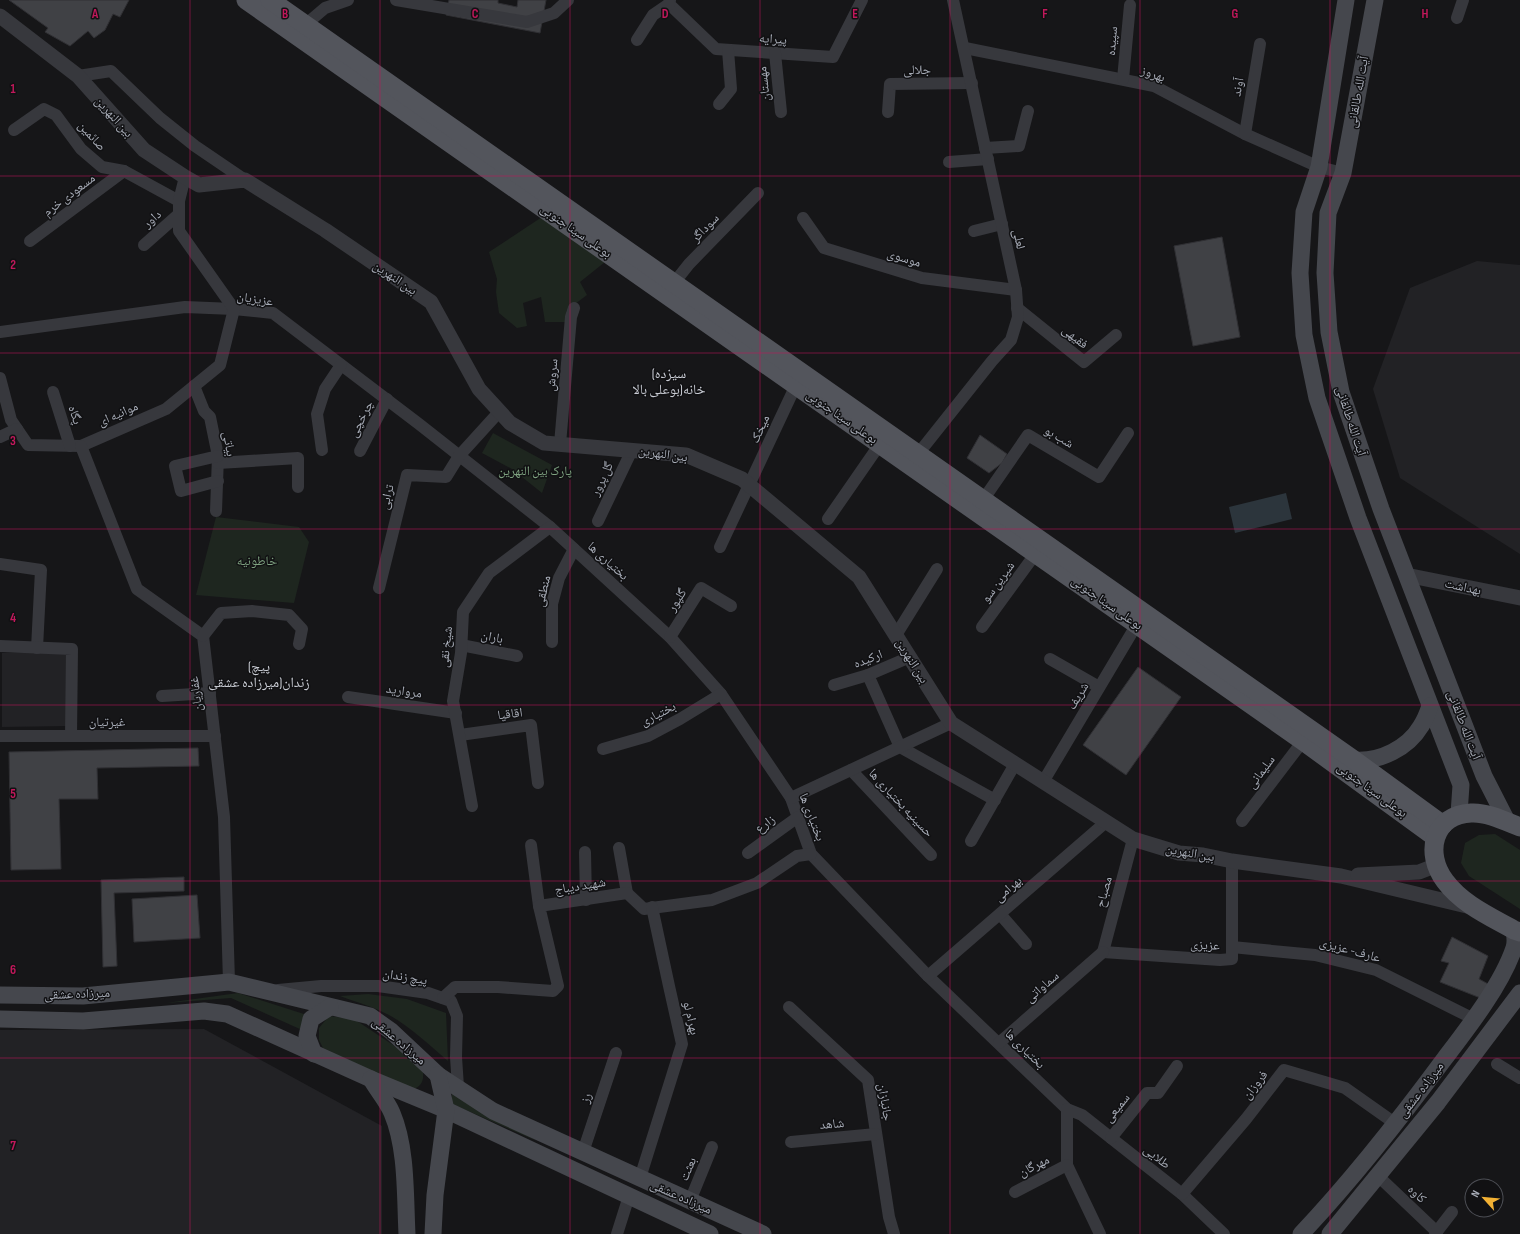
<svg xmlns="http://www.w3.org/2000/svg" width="1520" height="1234" font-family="'Sofia Sans Condensed','Noto Naskh Arabic',sans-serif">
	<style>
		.built { fill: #222225 }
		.green { fill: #1e261f }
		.water { fill: #2c353c }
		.building { fill: #404145; stroke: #303034 }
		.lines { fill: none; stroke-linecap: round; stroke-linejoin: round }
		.minor { stroke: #37383d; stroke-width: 12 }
		.tertiary { stroke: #37383d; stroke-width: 15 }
		.secondary { stroke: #45474d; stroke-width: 17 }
		.primary { stroke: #53555c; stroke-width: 19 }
		.grid { fill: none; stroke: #c2185b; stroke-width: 1; stroke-opacity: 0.55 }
		.labels { text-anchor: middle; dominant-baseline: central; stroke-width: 3; stroke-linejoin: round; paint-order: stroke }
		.street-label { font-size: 13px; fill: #a8adb8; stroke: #111113 }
		.park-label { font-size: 13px; fill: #7fa381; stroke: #111113 }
		.neighbourhood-label { font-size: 14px; fill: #c9ccd4; stroke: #111113 }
		.grid-label { font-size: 13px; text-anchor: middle; font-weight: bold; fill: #c2185b; stroke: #111113; stroke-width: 3; stroke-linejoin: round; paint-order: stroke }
	</style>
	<rect width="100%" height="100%" fill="#161618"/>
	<g class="built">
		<path d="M1477,261L1520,265V554L1400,478L1373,389L1410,288Z"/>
		<path d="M66,652L67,726L2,727V653Z"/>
		<path d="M204,1029L382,1126V1234H0V1030Z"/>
	</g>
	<g class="green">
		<path d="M542,217L605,262L580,282L587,295L567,310L565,322H545L541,297L523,303L527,326L517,328L499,313L496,292L497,279L489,252Z"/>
		<path d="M493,433L552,465L542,493L512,469L482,453Z"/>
		<path d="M216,517L299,527L309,542L294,603L196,595Z"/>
		<path d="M1495,834L1520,850V909L1469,876L1461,863L1465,843L1479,835Z"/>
		<path d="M238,993L307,1015L302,1030L231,998L166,1003Z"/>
		<path d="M368,994L407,999L446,1013L448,1061C429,1045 411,1027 389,1015C374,1007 356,1002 340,996Z"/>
		<path d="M329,1016L354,1019L405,1053L423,1072C424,1082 421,1086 412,1090L323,1048L319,1040V1028Z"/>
		<path d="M452,1092L537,1141L452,1104Z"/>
	</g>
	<path class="water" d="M1286,493L1292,519L1235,533L1229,507Z"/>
	<g class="building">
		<path d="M9,0H129L120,17L113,14L105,30L94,38L88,31L70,46L45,32L48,28Z"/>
		<path d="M449,0H498V3L517,7L518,0H546L540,33L446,15Z"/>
		<path d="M1222,237L1240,337L1193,346L1174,246Z"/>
		<path d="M980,435L1007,454L1002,463L989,473L967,458Z"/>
		<path d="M1138,667L1181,697L1126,775L1083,745Z"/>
		<path d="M198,748L199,766L97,768L98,799H59L61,869L11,870L9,752Z"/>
		<path d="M184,877V891L114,893L117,966L103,967L101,880Z"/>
		<path d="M197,895L200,938L134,942L132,899Z"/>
		<path d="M1452,937L1488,956L1479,979L1490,985L1483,999L1440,982L1449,963L1441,961Z"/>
	</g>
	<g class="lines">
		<g class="minor">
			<path d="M396,0L527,22L554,13L568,0"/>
			<path d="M670,0L669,4L716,49L833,57L862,0"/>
			<path d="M1457,18L1463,0"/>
			<path d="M305,25L325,8L348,0"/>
			<path d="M637,40L653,15L669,4"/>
			<path d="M965,48L1154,86L1245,134L1319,167L1343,173"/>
			<path d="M775,53L781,112"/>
			<path d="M78,76L111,71L160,118L195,146L245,180"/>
			<path d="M1123,79L1130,5"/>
			<path d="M719,104L731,89L728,50"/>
			<path d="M888,112L890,84L972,83"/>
			<path d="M14,130L44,109L56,115L81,149L102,167L124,171L179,201"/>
			<path d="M1245,134L1260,44"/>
			<path d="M985,148L1019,146L1028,111"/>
			<path d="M949,162L988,159"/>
			<path d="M803,218L824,248L922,278L1016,290"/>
			<path d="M974,231L1002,224"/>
			<path d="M30,241L124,171"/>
			<path d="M144,245L179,214"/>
			<path d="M674,283L689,264L758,193"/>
			<path d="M1017,308L1084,362L1116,335"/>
			<path d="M0,332L185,307L234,309L273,313L419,424L550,527L670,637L721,694L791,798L811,854L928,976L1067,1109L1082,1115L1111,1138L1182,1194L1224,1234"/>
			<path d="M0,378L11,420L28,445L81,446L166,409L220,365L234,309L179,231V201L185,177"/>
			<path d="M194,386L204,411L210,417L218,456L216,511"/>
			<path d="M53,392L70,446"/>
			<path d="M0,437L17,429"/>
			<path d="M560,444L571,317L574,308"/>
			<path d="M81,446L137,589L203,636L224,817L229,982"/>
			<path d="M322,450L317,414L325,389L341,365"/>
			<path d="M360,451L387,399"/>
			<path d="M918,454L992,361L1011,340L1018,317L1016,290L953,0"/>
			<path d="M218,463L298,458V487"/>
			<path d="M218,481L181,491L175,466L218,456"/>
			<path d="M983,500L1028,435L1099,477L1128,433"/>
			<path d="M828,519L880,444"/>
			<path d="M598,521L632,450"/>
			<path d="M720,547L796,385"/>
			<path d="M0,564L41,570L37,648"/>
			<path d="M379,588L407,475L446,477L459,456L499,412"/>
			<path d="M982,627L1036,553"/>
			<path d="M896,635L937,569"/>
			<path d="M203,636L221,613L252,611L289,615L302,629L299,644"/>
			<path d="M670,637L701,588L731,606"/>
			<path d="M552,642V604L559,578L574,549"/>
			<path d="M461,645L517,656"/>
			<path d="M0,646L72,649L71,736"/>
			<path d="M1050,659L1099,687"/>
			<path d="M868,675L900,747L995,800"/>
			<path d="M834,685L868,675L910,657"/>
			<path d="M162,696L210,693"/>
			<path d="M348,697L456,713"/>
			<path d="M460,735L531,725L538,783"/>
			<path d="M0,736H215"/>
			<path d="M603,749L648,736L680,719L721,694"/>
			<path d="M851,770L931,855"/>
			<path d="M1043,782L1137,624"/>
			<path d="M791,798L951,723"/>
			<path d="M472,806L453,701L461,653L463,612L489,573L550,527"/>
			<path d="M1242,821L1303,741"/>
			<path d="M971,841L1015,764"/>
			<path d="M531,845L539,906"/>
			<path d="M619,848L627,893"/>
			<path d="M585,852L586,900"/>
			<path d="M748,853L798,817"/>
			<path d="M1000,914L1026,944"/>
			<path d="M1232,947L1315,955L1376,970L1474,1019"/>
			<path d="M1103,952L1220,960L1232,959V861"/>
			<path d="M1103,952L1133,839"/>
			<path d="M928,976L1106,822"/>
			<path d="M278,990L321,986H378L428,993L451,1001L457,1016L456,1057L458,1087"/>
			<path d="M443,998L455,987H498L553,991L558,986L539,906L627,893L644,909L712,900L757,883L797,856L811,854"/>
			<path d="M789,1007L868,1080L889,1217L894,1234"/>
			<path d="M999,1043L1103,952"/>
			<path d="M1497,1064L1520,1078"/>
			<path d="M1067,1109V1165L1100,1234"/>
			<path d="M1111,1138L1147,1093H1158L1177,1066"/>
			<path d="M791,1142L876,1134"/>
			<path d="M583,1152L616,1053"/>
			<path d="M1378,1176L1437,1232"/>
			<path d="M640,1178L682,1044L669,986L652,907"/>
			<path d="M1015,1192L1067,1165"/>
			<path d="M1182,1194L1246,1119L1284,1070L1345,1088L1396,1124"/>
			<path d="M690,1201L712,1147"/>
			<path d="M617,1234L629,1196"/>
			<path d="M1435,1234L1452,1212"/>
		</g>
		<g class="tertiary">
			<path d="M0,16L78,76L144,150L185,177L199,185L245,180L325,230L431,302L479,389L510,423L544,443L686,455L742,479L859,577L951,723L1133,839L1179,853L1203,855L1232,861L1341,876L1471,907"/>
			<path d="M1406,575L1520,598"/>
			<path d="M1358,875L1419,872L1437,865"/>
		</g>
		<g class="secondary">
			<path d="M1346,0L1319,167L1304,212L1300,273L1304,335L1317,398L1358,518L1461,785L1459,814"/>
			<path d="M1375,0L1343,173L1328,213L1325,273L1329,332L1341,392L1381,509L1484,776L1507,821"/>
			<path d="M1354,760C1380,762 1408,748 1421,726C1425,720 1428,712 1430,706"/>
			<path d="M0,995L83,996L229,982L370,1016L391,1031L438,1075L493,1111L763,1234"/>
			<path d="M0,1019L83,1021L204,1011L227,1014L371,1079L446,1110L710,1234"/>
			<path d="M314,1054L307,1036L311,1019L330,1007"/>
			<path d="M371,1079C377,1090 387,1101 392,1113C407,1148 405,1196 407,1234"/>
			<path d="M433,1234L435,1195L446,1110L438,1075"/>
			<path d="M1301,1234C1353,1179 1400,1119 1445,1058C1468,1028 1502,984 1514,948C1516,942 1515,936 1514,930"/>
			<path d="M1330,1234L1438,1102L1520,993"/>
		</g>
		<g class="primary">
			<path d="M246,0L1303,741L1435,837"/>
			<path d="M270,0L1354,760L1443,825"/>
			<path d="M1520,827C1505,821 1487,812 1471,813C1433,815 1424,853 1445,881C1462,904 1489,916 1514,930L1520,932"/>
		</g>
	</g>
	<path class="grid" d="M190,0V1234M380,0V1234M570,0V1234M760,0V1234M950,0V1234M1140,0V1234M1330,0V1234M0,176H1520M0,353H1520M0,529H1520M0,705H1520M0,881H1520M0,1058H1520"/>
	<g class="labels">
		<g class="street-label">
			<text transform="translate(773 39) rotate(4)">پیرایه</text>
			<text transform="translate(1112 41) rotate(-85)">سپیده</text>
			<text transform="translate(917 70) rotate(-1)">جلالی</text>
			<text transform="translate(1153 74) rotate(19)">بهروز</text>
			<text transform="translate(764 84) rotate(-96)">مهستان</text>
			<text transform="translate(1238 87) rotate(-80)">آوند</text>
			<text transform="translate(1358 92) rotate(-80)">آیت الله طالقانی</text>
			<text transform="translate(114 117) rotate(48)">بین النهرین</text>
			<text transform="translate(92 136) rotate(48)">صائمین</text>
			<text transform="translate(69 195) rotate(-37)">مسعودی خرم</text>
			<text transform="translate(152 219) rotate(-41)">داور</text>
			<text transform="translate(705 228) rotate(-46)">سوداگر</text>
			<text transform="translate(576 231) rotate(35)">بوعلی سینا جنوبی</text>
			<text transform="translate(1019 239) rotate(78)">لعلی</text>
			<text transform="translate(904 258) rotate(17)">موسوی</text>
			<text transform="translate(395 278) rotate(34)">بین النهرین</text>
			<text transform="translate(255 299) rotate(9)">عزیزیان</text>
			<text transform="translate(1075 337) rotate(39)">فقیهی</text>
			<text transform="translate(552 375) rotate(-85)">سروش</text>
			<text transform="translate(118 414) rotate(-24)">موانیه ای</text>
			<text transform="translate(75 415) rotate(72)">پگاه</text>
			<text transform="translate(842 417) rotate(35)">بوعلی سینا جنوبی</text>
			<text transform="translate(361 419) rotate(-63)">چرخچی</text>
			<text transform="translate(1351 421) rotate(72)">آیت الله طالقانی</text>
			<text transform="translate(760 429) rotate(-65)">میخک</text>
			<text transform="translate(1059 437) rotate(30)">شب بو</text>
			<text transform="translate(229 444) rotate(81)">بیاتی</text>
			<text transform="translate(663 454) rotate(8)">بین النهرین</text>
			<text transform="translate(602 479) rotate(-64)">گل پرور</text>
			<text transform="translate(387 497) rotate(-76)">ترابی</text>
			<text transform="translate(608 561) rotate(42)">بختیاری ها</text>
			<text transform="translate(998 582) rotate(-54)">شیرین سو</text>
			<text transform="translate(1463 587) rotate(12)">بهداشت</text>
			<text transform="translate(543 591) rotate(-77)">منطقی</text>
			<text transform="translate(677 600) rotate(-57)">گلپور</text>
			<text transform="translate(1107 603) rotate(35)">بوعلی سینا جنوبی</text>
			<text transform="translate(492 637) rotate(11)">باران</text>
			<text transform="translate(446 647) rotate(-84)">شیخ نقی</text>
			<text transform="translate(868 659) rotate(-21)">ارکیده</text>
			<text transform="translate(912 661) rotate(58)">بین النهرین</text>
			<text transform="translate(404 691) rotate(8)">مروارید</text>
			<text transform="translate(196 694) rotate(-97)">غفاریان</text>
			<text transform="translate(1078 696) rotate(-59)">شریف</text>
			<text transform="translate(510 714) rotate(-7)">اقاقیا</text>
			<text transform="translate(658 714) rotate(-27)">بختیاری</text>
			<text x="107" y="722">غیرتیان</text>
			<text transform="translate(1464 725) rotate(69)">آیت الله طالقانی</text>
			<text transform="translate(1261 772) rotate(-53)">سلیمانی</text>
			<text transform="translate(1372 790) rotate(36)">بوعلی سینا جنوبی</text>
			<text transform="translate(901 803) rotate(47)">حسینیه بختیاری ها</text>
			<text transform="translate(812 817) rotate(69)">بختیاری ها</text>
			<text transform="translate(765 824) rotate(-37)">زارع</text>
			<text transform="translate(1190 853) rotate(10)">بین النهرین</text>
			<text transform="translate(580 886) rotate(-9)">شهید دیباج</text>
			<text transform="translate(1008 889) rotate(-41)">بهرامی</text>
			<text transform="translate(1104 892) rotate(-75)">مصباح</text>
			<text transform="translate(1205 945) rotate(3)">عزیزی</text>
			<text transform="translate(1350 950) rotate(15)">عارف- عزیزی</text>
			<text transform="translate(405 977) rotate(9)">پیچ زندان</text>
			<text transform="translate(1042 987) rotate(-41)">سماواتی</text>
			<text transform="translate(77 994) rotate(-2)">میرزاده عشقی</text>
			<text transform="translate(691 1018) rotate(77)">بهرام لو</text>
			<text transform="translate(399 1041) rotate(40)">میرزاده عشقی</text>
			<text transform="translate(1025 1049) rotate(44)">بختیاری ها</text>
			<text transform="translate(1255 1085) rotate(-52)">فروزان</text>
			<text transform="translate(1421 1090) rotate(-53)">میرزاده عشقی</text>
			<text transform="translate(586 1098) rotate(-72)">رز</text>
			<text transform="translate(885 1102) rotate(81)">جانبازان</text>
			<text transform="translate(1117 1108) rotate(-51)">سمیعی</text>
			<text transform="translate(832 1124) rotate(-5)">شاهد</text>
			<text transform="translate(1157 1157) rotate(39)">طلایی</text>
			<text transform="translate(1034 1166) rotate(-27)">مهرگان</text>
			<text transform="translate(688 1169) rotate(-67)">بعثت</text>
			<text transform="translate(1417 1194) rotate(44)">کاوه</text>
			<text transform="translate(681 1197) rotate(24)">میرزاده عشقی</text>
		</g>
		<g class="park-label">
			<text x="535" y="471">پارک بین النهرین</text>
			<text x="257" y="561">خاطونیه</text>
		</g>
		<g class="neighbourhood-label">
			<text x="669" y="373">(سیزده<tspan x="669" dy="16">خانه(بوعلی بالا</tspan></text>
			<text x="259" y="666">(پیچ<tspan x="259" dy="16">زندان(میرزاده عشقی</tspan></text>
		</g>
	</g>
	<g class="grid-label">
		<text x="95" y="18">A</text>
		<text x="285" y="18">B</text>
		<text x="475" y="18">C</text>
		<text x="665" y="18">D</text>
		<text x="855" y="18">E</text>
		<text x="1045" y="18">F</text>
		<text x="1235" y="18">G</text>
		<text x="1425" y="18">H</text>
		<text x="13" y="93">1</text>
		<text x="13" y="269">2</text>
		<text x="13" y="445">3</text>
		<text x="13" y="622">4</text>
		<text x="13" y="798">5</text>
		<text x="13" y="974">6</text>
		<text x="13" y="1150">7</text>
	</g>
	<g transform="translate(1484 1198) rotate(297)"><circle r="19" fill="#111113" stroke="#4d4f55"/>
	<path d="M0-3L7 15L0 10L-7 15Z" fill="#f2b134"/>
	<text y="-6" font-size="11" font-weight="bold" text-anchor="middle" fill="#a8adb8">N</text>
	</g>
</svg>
